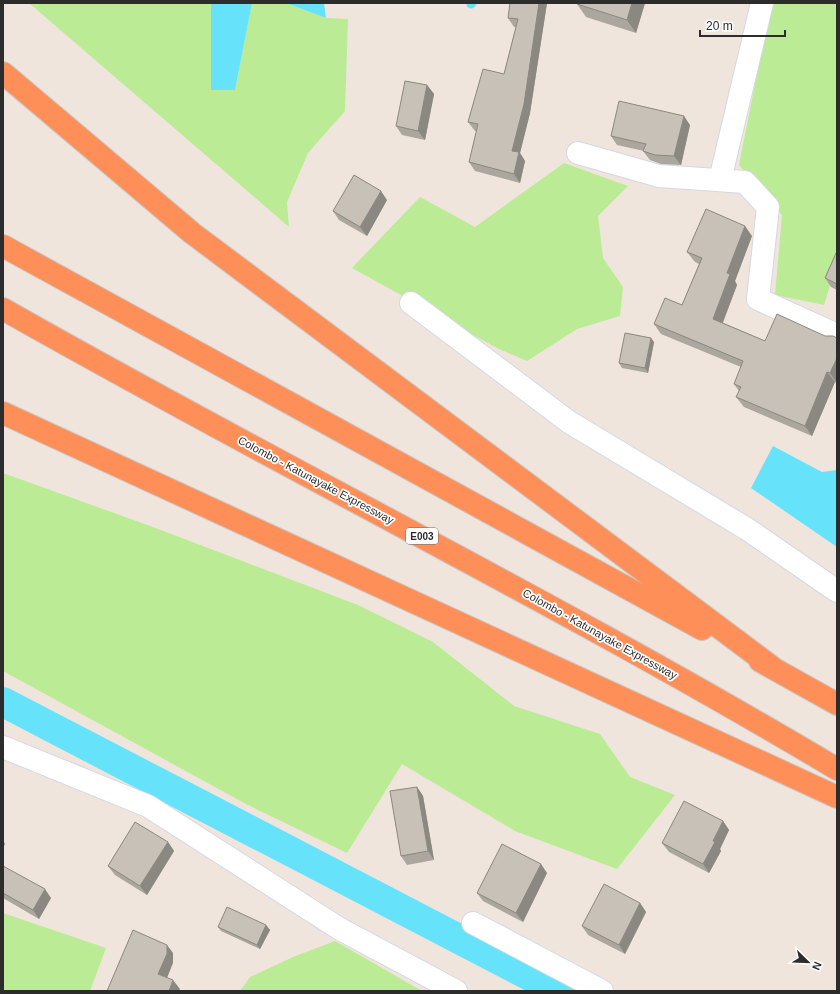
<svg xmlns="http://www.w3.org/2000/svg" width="840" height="994" font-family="Helvetica,sans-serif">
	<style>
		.green { fill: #bbeb94 }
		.water { fill: #66e3fb }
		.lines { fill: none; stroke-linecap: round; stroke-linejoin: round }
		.stream { stroke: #66e3fb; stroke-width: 9 }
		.canal { stroke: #66e3fb; stroke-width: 30 }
		.street-casing { stroke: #d2d8e6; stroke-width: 24 }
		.highway-casing { stroke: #c8c8c8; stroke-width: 24 }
		.street { stroke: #fff; stroke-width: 22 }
		.highway { stroke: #ff8f58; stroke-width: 22 }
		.wall { fill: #aba69e }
		.shaded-wall { fill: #8b8781 }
		.building { fill: #c7c1b8; stroke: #8b8781 }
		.labels { text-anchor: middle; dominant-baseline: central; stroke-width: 3.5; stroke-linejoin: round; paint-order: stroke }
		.shield { fill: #fff; stroke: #6b6b6b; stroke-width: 1 }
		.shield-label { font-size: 10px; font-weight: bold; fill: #2c2c2c }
		.street-label { font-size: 11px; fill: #2c2c2c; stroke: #fff }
	</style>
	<rect width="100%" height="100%" fill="#efe5dd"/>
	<g class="green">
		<path d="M29,3H211V90H235L252,3H286L326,18L348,19L345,111L308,153L287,202L289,227Z"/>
		<path d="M771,3H837V262L824,305L775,295L782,215L739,165Z"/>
		<path d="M564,163L628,186L598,216L603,258L623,287L620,316L577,329L527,361L497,348L352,268L420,197L475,227Z"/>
		<path d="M3,473L153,527L358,605L433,642L514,706L600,734L630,777L675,795L617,869L515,831L402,764L347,853L246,804L3,671Z"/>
		<path d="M3,913L106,948L90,991H3Z"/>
		<path d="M335,941L422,991H240L250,977L293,957Z"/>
	</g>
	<g class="water">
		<path d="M211,3H252L235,90H211Z"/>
		<path d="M286,3H324L326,18Z"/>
		<path d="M773,446L822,472L837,470V547L751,488Z"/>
	</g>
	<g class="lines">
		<path class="stream" d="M471,4L472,3"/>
		<path class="canal" d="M3,702L559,991"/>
		<defs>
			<g id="street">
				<path d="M578,153L659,176L745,182L768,207L758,299L837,335"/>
				<path d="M720,180L762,3"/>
				<path d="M411,303L569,422L747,529L837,591"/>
				<path d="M3,747L148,806L340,929L456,991"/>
				<path d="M473,923L602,991"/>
			</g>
			<g id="highway">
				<path d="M3,73L192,233L772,667"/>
				<path d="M3,246L702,629"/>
				<path d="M3,309C279,466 564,606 837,769"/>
				<path d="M3,413L837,797"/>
				<path d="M760,661L837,704"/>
			</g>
		</defs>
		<use href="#street" class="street-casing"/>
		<use href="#highway" class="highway-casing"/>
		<use href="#street" class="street"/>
		<use href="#highway" class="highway"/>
	</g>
	<g class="wall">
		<path d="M510,3H547L530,113L520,153L525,161L520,183L475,171L469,162L477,131H475L468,122L504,74L516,27H514L508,18Z"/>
		<path d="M577,3H645L636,33L586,17L577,4Z"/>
		<path d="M427,85L434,94L425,140L402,135L396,126Z"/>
		<path d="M690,125L681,165L661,164L650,160L643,151H644L617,145L611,136Z"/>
		<path d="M387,200L367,236L339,220L333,211Z"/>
		<path d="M752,236L735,281L737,285L723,323L765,341L825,336L837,383L835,382L812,436L744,407L736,397L739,391L734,384L741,367L661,334L654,324L682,305L699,264L695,262L687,252Z"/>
		<path d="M837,251V290L831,287L825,278Z"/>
		<path d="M654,342L648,373L622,368L619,363Z"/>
		<path d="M417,787L423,796L434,860L407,865L401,856Z"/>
		<path d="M723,821L729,830L720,849L721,851L709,873L669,852L662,843Z"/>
		<path d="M168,842L174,851L147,895L115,875L108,866Z"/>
		<path d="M3,866L51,898L39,919L3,898Z"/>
		<path d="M547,873L523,922L483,901L477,893Z"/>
		<path d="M640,903L646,912L625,954L588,935L582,926Z"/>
		<path d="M266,925L270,930L260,949L221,931L218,927Z"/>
	</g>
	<g class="shaded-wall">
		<path d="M539,3H547L530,113L520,153L525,161L520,183L514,174L512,151Z"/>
		<path d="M632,3H645L636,33L627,20Z"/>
		<path d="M427,85L434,94L425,140L418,131Z"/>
		<path d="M684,116L690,125L681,165L674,156Z"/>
		<path d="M381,191L387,200L367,236L360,227Z"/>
		<path d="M745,226L752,236L735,281L737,285L720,329L713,319L727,273Z"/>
		<path d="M651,338L654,342L648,373L645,368Z"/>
		<path d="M837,358V383L830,373Z"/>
		<path d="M827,372L835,382L812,436L805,426Z"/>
		<path d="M417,787L423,796L434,860L428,851Z"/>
		<path d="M723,821L729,830L720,849L721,851L709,873L703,864L713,841Z"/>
		<path d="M3,840L5,844L3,848Z"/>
		<path d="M168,842L174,851L147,895L140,886Z"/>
		<path d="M541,864L547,873L523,922L516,913Z"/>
		<path d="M45,889L51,898L39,919L33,910Z"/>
		<path d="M640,903L646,912L625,954L619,945Z"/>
		<path d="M266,925L270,930L260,949L257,945Z"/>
		<path d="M167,945L173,953V963L165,983L158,974Z"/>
		<path d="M173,980L180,989L179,991H169Z"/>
	</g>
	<g class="building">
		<path d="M510,3H539L524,104L512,151L519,152L514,174L469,162L478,124L468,122L483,69L504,74L518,19L508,18Z"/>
		<path d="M577,3H632L627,20L577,4Z"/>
		<path d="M405,81L427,85L418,131L396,126Z"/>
		<path d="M619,101L684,116L674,156L655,155L643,151L646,144L611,136Z"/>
		<path d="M354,175L381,191L360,227L333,211Z"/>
		<path d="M706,209L745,226L727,273L730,274L713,319L765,341L777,314L825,336H833L837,338V358L830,373L827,372L805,426L736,397L741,387L734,384L743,361L654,324L665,298L682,305L702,258L687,252Z"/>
		<path d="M837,251V284L825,278Z"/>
		<path d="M625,333L651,338L645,368L619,363Z"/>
		<path d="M417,787L428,851L401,856L390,791Z"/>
		<path d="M684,801L723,821L713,841L715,842L703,864L662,843Z"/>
		<path d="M135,822L168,842L140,886L108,866Z"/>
		<path d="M502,844L541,864L516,913L477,893Z"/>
		<path d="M3,866L45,889L33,910L3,893Z"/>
		<path d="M604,884L640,903L619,945L582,926Z"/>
		<path d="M227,907L266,925L257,945L218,927Z"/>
		<path d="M133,930L167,945V954L158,974L173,980L169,991H107Z"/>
	</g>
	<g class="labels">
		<rect class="shield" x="406" y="528" width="32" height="16" rx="3"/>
		<g class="shield-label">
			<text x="422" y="536">E003</text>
		</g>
		<g class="street-label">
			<text transform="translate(316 480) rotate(28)">Colombo - Katunayake Expressway</text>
			<text transform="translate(600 634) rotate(29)">Colombo - Katunayake Expressway</text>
		</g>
	</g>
	<rect width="840" height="994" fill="none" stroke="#2c2c2c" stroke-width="8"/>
	<g transform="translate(808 962) rotate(113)" stroke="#ffffff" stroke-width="3" paint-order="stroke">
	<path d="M0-3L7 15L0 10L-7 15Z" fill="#2c2c2c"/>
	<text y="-6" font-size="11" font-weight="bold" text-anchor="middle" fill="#2c2c2c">N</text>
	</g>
	<path d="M700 30v6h85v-6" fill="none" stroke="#2c2c2c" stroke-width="2"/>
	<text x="706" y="30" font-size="12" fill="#2c2c2c" stroke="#ffffff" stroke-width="3" paint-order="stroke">20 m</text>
</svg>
